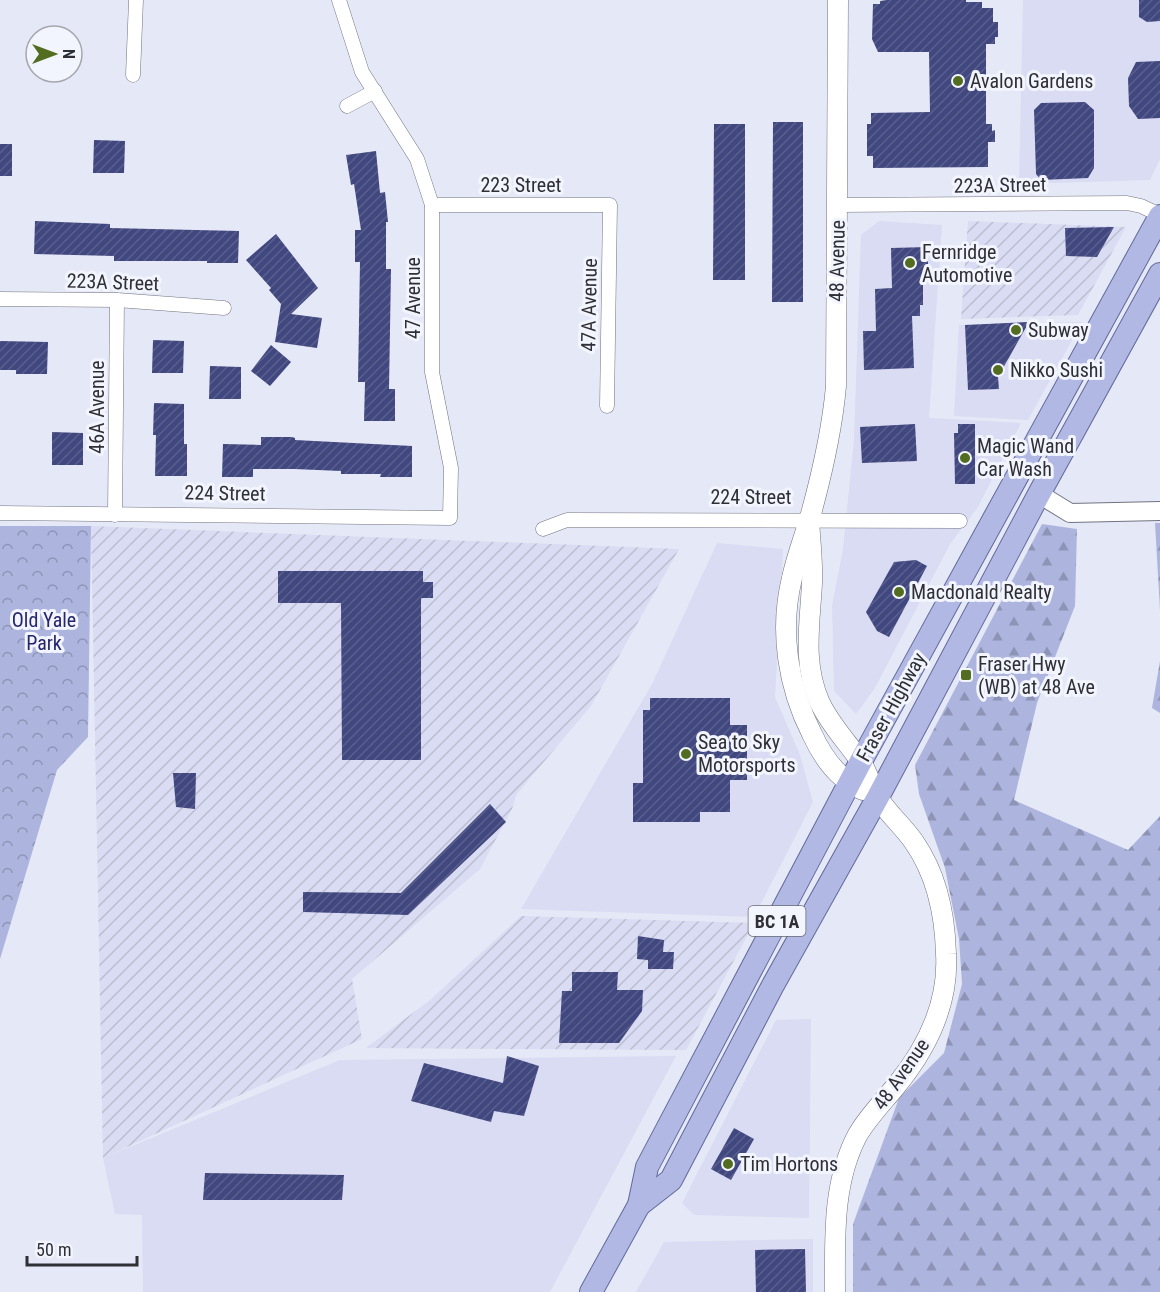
<svg xmlns="http://www.w3.org/2000/svg" width="1160" height="1292" font-family="'Roboto Condensed',sans-serif">
	<style>
		.built { fill: #d9dcf2 }
		.industrial { fill: url(#industrial-furrows) }
		.forest { fill: url(#forest-firs) }
		.park { fill: url(#park-crowns) }
		.building { fill: url(#building-hatch) }
		.lines { fill: none; stroke-linecap: round; stroke-linejoin: round }
		.minor-casing { stroke: #717380; stroke-width: 15 }
		.tertiary-casing { stroke: #717380; stroke-width: 20 }
		.secondary-casing { stroke: #717380; stroke-width: 21 }
		.primary-casing { stroke: #626a9b; stroke-width: 24 }
		.minor { stroke: #fff; stroke-width: 14 }
		.tertiary { stroke: #fff; stroke-width: 18 }
		.secondary { stroke: #fff; stroke-width: 20 }
		.primary { stroke: #b2b8e4; stroke-width: 22 }
		.poi-dot { fill: #526d20; stroke: #f3f5fe; stroke-width: 2 }
		.labels { text-anchor: middle; dominant-baseline: central; stroke-width: 6; stroke-linejoin: round; paint-order: stroke }
		.shield { fill: #f3f5fe; stroke: #6a6b72; stroke-width: 1.5 }
		.shield-label { font-size: 18px; font-weight: bold; fill: #2f3036 }
		.poi-label { font-size: 20px; fill: #2f3036; stroke: #f3f5fe; text-anchor: start }
		.street-label { font-size: 20px; fill: #2f3036; stroke: #f3f5fe }
		.park-label { font-size: 20px; fill: #25256d; stroke: #f3f5fe }
	</style>
	<defs>
		<pattern id="industrial-furrows" width="10" height="10" patternUnits="userSpaceOnUse" patternTransform="scale(1.5)"><rect width="10" height="10" fill="#d9dcf2"/><path d="M-1 1l2-2M0 10L10 0M9 11l2-2" fill="none" stroke="#bbbdd0"/></pattern>
		<pattern id="forest-firs" width="22" height="20" patternUnits="userSpaceOnUse" patternTransform="scale(1.5)"><rect width="22" height="20" fill="#adb5df"/><path d="M5 1l3.5 6h-7zM16 11l3.5 6h-7z" fill="#8d94b6"/></pattern>
		<pattern id="park-crowns" width="20" height="18" patternUnits="userSpaceOnUse" patternTransform="scale(1.5)"><rect width="20" height="18" fill="#adb5df"/><path d="M2 6a3 3 0 1 1 6 0M12 15a3 3 0 1 1 6 0" fill="none" stroke="#8d94b6"/></pattern>
		<pattern id="building-hatch" width="6" height="6" patternUnits="userSpaceOnUse" patternTransform="scale(1.5)"><rect width="6" height="6" fill="#41477f"/><path d="M-1 1l2-2M0 6l6-6M5 7l2-2" fill="none" stroke="#5b5f8d"/></pattern>
	</defs>
	<rect width="100%" height="100%" fill="#e5e8f6"/>
	<g class="built">
		<path d="M1023,0H1160V159L1150,180L1019,184Z"/>
		<path d="M879,221L942,225L929,418L1021,423L978,507L950,544L875,688L856,714L834,691L832,606L843,549L854,440L861,235Z"/>
		<path d="M1082,322L1028,420L954,416L959,325Z"/>
		<path d="M717,543L783,549L775,697L800,755L813,802L754,917L521,909L652,684Z"/>
		<path d="M811,1019L809,1218L694,1215L682,1203L776,1020Z"/>
		<path d="M676,1056L550,1292H143L142,1215L115,1214L103,1158L340,1060Z"/>
		<path d="M813,1239V1292H636L664,1242Z"/>
	</g>
	<g class="industrial">
		<path d="M968,221L1126,227L1078,315L961,319Z"/>
		<path d="M91,526L679,549L591,706L516,795L512,809L480,869L352,979L362,1039L103,1158Z"/>
		<path d="M521,916L754,923L686,1050L366,1048L430,1000Z"/>
	</g>
	<g class="forest">
		<path d="M1155,523H1160V610Z"/>
		<path d="M1042,524L1077,529L1075,606L1037,703L1014,800L1128,850L1160,816V1292H853V1224L899,1098L944,1053L962,984L959,939L945,868L919,794L915,765Z"/>
		<path d="M1160,661V713L1152,708Z"/>
	</g>
	<path class="park" d="M0,526H91L88,737L57,770L0,959Z"/>
	<g class="building">
		<path d="M887,0H966V2H982V8H993V22H998V37H995V44H986V124H992V131L995,130V142H988V167L873,168V156H867V124H871V113L930,112L929,52H878L872,39L873,4H880V1Z"/>
		<path d="M1139,0H1160V21L1147,22L1139,17Z"/>
		<path d="M1160,61V118L1138,119L1129,106L1128,78L1136,62Z"/>
		<path d="M1085,102L1094,110V168L1088,178L1041,180L1036,174L1034,110L1041,103Z"/>
		<path d="M773,122H803V302H772Z"/>
		<path d="M714,124H745V280H713Z"/>
		<path d="M94,140L125,141L124,173H93Z"/>
		<rect x="0" y="144" width="12" height="32"/>
		<path d="M376,151L380,193L385,192L388,222H386V269H391L389,389H395V421H364L365,382H358L360,262H355V230H361L354,184L351,185L346,155Z"/>
		<path d="M35,221L110,224V228L239,231L238,263H207V261H114V256L34,254Z"/>
		<path d="M1114,227L1097,257L1066,256L1065,228Z"/>
		<path d="M276,234L318,288L291,314L322,318L317,348L275,342L281,304L269,290L271,288L246,260Z"/>
		<path d="M928,247V278H923V305H920V316H912L914,368L864,370L863,331H876L875,289L892,288L891,248Z"/>
		<path d="M1029,322L998,377L999,389L968,390L965,325Z"/>
		<path d="M153,340L184,341L183,373H152Z"/>
		<path d="M0,341L48,342L47,374H16V370H0Z"/>
		<path d="M271,345L291,362L270,386L251,371Z"/>
		<path d="M210,366L241,367V399H209Z"/>
		<path d="M154,403L184,404V444H187V476H155L156,435H153Z"/>
		<path d="M915,424L917,461L862,463L860,427Z"/>
		<path d="M958,424H975V484H955L954,433H958Z"/>
		<path d="M52,432L83,433V465H52Z"/>
		<path d="M261,437H292L295,438V440L412,446V477H380L381,474H341V471L294,469H253V477H222L223,444L261,445Z"/>
		<path d="M916,560L927,566L889,637L877,631L866,612L894,562Z"/>
		<path d="M278,571H423V582H433V598H421V760H342L341,603H278Z"/>
		<path d="M650,698H730V725H747V780H730V812H700V822H633V783H643V710H650Z"/>
		<path d="M173,773H196L195,809L176,807Z"/>
		<path d="M490,804L506,822L408,915L303,912V892L401,893Z"/>
		<path d="M638,936L664,940L663,952H674L673,969H648V960L637,959Z"/>
		<path d="M572,972H618L617,990H643L642,1011L619,1043H559L562,991H572Z"/>
		<path d="M507,1056L539,1066L524,1116L494,1111L491,1122L411,1101L424,1063L503,1083Z"/>
		<path d="M734,1128L754,1139L731,1180L711,1169Z"/>
		<path d="M205,1173L344,1175L342,1200H203Z"/>
		<path d="M805,1249L806,1292H756L755,1250Z"/>
	</g>
	<g class="lines">
		<defs>
			<g id="minor">
				<path d="M133,75L136,0"/>
				<path d="M347,106L375,91"/>
				<path d="M432,205H610L607,406"/>
				<path d="M837,205L1127,203L1141,206L1160,215"/>
				<path d="M0,299L117,300L224,308"/>
				<path d="M0,513L450,518L451,468L432,372V205L417,159L362,72L339,0"/>
				<path d="M115,515L117,300"/>
				<path d="M543,529L567,520L960,521"/>
			</g>
			<path id="tertiary" d="M1039,494L1070,513L1160,511"/>
			<g id="secondary">
				<path d="M838,0L836,386C832,432 821,478 809,521C803,540 796,559 792,578C779,631 788,687 812,734C823,758 839,780 863,790"/>
				<path d="M809,519C810,540 813,562 812,583C810,624 802,663 820,703C830,724 846,741 859,759C867,770 870,784 877,796C887,813 903,826 914,842C937,875 945,915 946,954C949,1004 927,1048 896,1086C883,1102 867,1118 857,1136C832,1184 835,1240 835,1292"/>
			</g>
			<g id="primary">
				<path d="M639,1205L671,1180L772,987L878,797L1039,494L1160,274"/>
				<path d="M591,1292L639,1205L647,1167L861,761L1160,216"/>
			</g>
		</defs>
		<use href="#minor" class="minor-casing"/>
		<use href="#tertiary" class="tertiary-casing"/>
		<use href="#secondary" class="secondary-casing"/>
		<use href="#primary" class="primary-casing"/>
		<use href="#minor" class="minor"/>
		<use href="#tertiary" class="tertiary"/>
		<use href="#secondary" class="secondary"/>
		<use href="#primary" class="primary"/>
	</g>
	<g class="poi-dot">
		<circle cx="958" cy="81" r="6"/>
		<circle cx="910" cy="263" r="6"/>
		<circle cx="1016" cy="330" r="6"/>
		<circle cx="998" cy="370" r="6"/>
		<circle cx="965" cy="458" r="6"/>
		<circle cx="899" cy="592" r="6"/>
		<rect x="960" y="669" width="12" height="12" rx="3"/>
		<circle cx="686" cy="754" r="6"/>
		<circle cx="728" cy="1164" r="6"/>
	</g>
	<g class="labels">
		<rect class="shield" x="748.5" y="906" width="57" height="30" rx="4.5"/>
		<g class="shield-label">
			<text x="777" y="921">BC 1A</text>
		</g>
		<g class="poi-label">
			<text x="970" y="81">Avalon Gardens</text>
			<text x="922" y="252">Fernridge<tspan x="922" dy="23">Automotive</tspan></text>
			<text x="1028" y="330">Subway</text>
			<text x="1010" y="370">Nikko Sushi</text>
			<text x="977" y="446">Magic Wand<tspan x="977" dy="23">Car Wash</tspan></text>
			<text x="911" y="592">Macdonald Realty</text>
			<text x="978" y="664">Fraser Hwy<tspan x="978" dy="23">(WB) at 48 Ave</tspan></text>
			<text x="698" y="742">Sea to Sky<tspan x="698" dy="23">Motorsports</tspan></text>
			<text x="740" y="1164">Tim Hortons</text>
		</g>
		<g class="street-label">
			<text x="521" y="185">223 Street</text>
			<text transform="translate(1000 185) rotate(-1)">223A Street</text>
			<text transform="translate(837 261) rotate(-89)">48 Avenue</text>
			<text transform="translate(113 282) rotate(2)">223A Street</text>
			<text transform="translate(413 298) rotate(-90)">47 Avenue</text>
			<text transform="translate(589 305) rotate(-89)">47A Avenue</text>
			<text transform="translate(97 407) rotate(-90)">46A Avenue</text>
			<text transform="translate(225 493) rotate(1)">224 Street</text>
			<text x="751" y="497">224 Street</text>
			<text transform="translate(891 707) rotate(-61)">Fraser Highway</text>
			<text transform="translate(901 1074) rotate(-55)">48 Avenue</text>
		</g>
		<g class="park-label">
			<text x="44" y="620">Old Yale<tspan x="44" dy="23">Park</tspan></text>
		</g>
	</g>
	<g transform="translate(54 54) rotate(90)"><circle r="28" fill="#f3f5fe" stroke="#a5a6ae" stroke-width="1.5"/>
	<path d="M0-4.5L10 22L0 15L-10 22Z" fill="#526d20"/>
	<text y="-9" font-size="16" font-weight="bold" text-anchor="middle" fill="#2f3036">N</text>
	</g>
	<path d="M27 1256v9h110v-9" fill="none" stroke="#2f3036" stroke-width="3"/>
	<text x="36" y="1256" font-size="18" fill="#2f3036" stroke="#f3f5fe" stroke-width="4.5" paint-order="stroke">50 m</text>
</svg>
